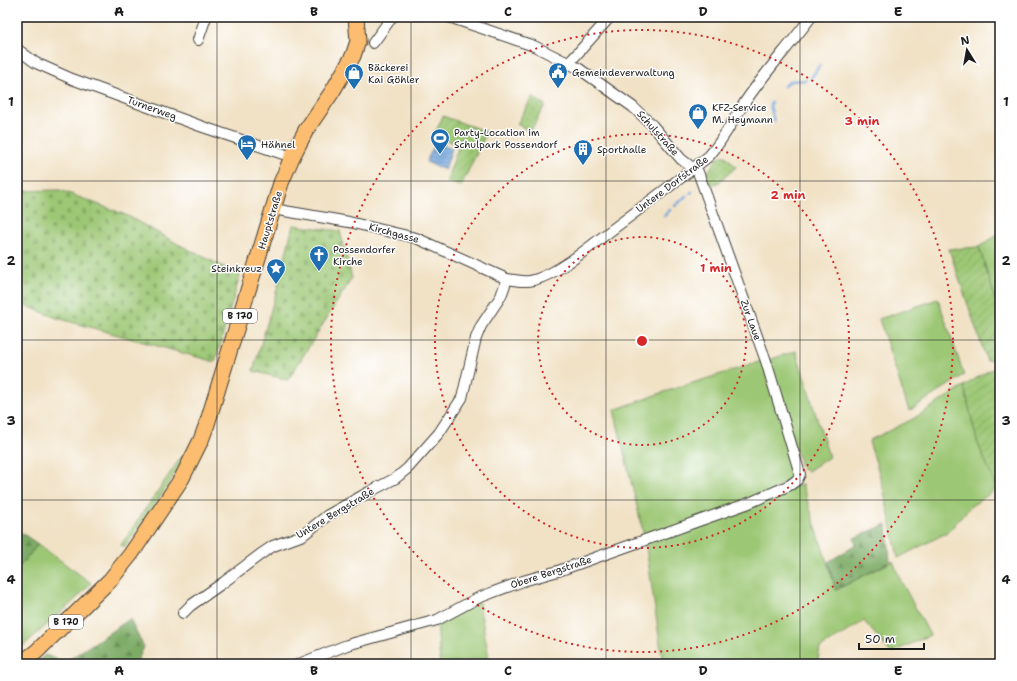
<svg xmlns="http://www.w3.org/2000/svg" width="1017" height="681" font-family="'Shantell Sans',sans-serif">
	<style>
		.grass { fill: #9cc774; stroke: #5c7248 }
		.forest { fill: url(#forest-firs); stroke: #4c6441 }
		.cemetery { fill: url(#cemetery-stones); stroke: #5c7248 }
		.park { fill: url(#park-dots); stroke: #5c7248 }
		.garden { fill: url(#garden-furrows); stroke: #5c7248 }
		.water { fill: url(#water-rules); stroke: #45607c }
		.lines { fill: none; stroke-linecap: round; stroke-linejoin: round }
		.stream { stroke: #6ea3db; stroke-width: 2.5 }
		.minor-casing { stroke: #3c3a36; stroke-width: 12 }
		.primary-casing { stroke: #3c3a36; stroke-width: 17 }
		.minor { stroke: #fff; stroke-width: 10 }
		.primary { stroke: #fcbd6f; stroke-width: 15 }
		.grid { fill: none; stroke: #1c1c1c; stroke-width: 1; stroke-opacity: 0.55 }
		.ring { fill: none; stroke: #d62828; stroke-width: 2; stroke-dasharray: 2 4 }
		.labels { text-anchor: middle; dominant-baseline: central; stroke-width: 3; stroke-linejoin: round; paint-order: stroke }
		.shield { fill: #fff; stroke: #606060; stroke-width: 1 }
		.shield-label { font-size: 9px; font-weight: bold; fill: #1c1c1c }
		.poi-label { font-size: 10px; fill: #1c1c1c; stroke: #fff; text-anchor: start }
		.street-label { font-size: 10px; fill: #1c1c1c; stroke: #fff }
		.centre { fill: #d62828; stroke: #fff; stroke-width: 2 }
		.ring-label { font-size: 12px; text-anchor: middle; font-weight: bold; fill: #d62828; stroke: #fff; stroke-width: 3; stroke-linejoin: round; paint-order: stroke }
		.neatline { fill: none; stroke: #1c1c1c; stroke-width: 1.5 }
		.grid-label { font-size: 13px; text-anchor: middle; font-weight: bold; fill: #1c1c1c }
	</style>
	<defs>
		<pattern id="forest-firs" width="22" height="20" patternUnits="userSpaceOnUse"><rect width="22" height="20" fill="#7dac66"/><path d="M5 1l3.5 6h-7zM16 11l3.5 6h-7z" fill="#668b53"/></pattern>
		<pattern id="cemetery-stones" width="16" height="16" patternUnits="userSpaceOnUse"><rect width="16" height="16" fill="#9cc774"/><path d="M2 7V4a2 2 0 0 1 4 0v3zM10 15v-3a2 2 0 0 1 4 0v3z" fill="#86aa64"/></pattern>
		<pattern id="park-dots" width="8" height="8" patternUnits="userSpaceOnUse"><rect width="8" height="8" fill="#9cc774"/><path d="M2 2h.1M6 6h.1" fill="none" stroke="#86aa64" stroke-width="1.8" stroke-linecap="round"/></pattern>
		<pattern id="garden-furrows" width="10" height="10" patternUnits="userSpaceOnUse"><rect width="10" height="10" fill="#9cc774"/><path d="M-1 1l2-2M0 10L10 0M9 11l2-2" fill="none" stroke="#86aa64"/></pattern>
		<pattern id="water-rules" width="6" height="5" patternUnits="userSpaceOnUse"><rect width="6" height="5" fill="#6ea3db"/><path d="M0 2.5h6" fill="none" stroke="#5a84b1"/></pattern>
	</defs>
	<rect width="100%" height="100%" fill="#fff"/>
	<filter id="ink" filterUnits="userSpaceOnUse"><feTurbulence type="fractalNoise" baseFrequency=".025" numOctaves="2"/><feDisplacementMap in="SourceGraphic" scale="8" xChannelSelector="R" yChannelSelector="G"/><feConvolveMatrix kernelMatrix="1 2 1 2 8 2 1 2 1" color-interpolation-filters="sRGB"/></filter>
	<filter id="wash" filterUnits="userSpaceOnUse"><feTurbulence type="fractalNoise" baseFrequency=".012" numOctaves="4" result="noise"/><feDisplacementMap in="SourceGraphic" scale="16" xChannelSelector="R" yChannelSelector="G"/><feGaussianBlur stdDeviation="0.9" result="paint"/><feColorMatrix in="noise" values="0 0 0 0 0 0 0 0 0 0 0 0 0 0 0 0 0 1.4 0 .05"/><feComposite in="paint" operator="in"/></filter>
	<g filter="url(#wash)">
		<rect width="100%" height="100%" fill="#f1e2c6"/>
		<g class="grass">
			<path d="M1000,233V314L979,247Z"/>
			<path d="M938,299L964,375L909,411L879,319Z"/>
			<path d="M796,351L829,457L808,471L802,469L768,360Z"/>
			<path d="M762,361L794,465L792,477L751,506L802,484L836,590L893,561L900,579L930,635L891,653L864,621L820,648L817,664H663L645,540L614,410L661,393Z"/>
			<path d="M964,386L977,441L997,489L971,506L948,532L898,558L885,496L877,466L869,442L870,440L913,419Z"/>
			<path d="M181,457L184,458L166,488L125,547L121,545Z"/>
			<path d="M38,544L91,583L75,600L17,651V567L23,563Z"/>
			<path d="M478,598L489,658L440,664L437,620Z"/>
		</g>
		<g class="forest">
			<path d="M887,524L890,562L836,590L828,562L856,545L854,538Z"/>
			<path d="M17,530L38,544L23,563L17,567Z"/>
			<path d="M130,619L144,647L136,664H34L45,655L65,662Z"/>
		</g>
		<g class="cemetery">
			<path d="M60,190L126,215L178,244L240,275L215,362L57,318L17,302V191Z"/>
			<path d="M293,225L340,231L352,278L288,380L253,371L278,286Z"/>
		</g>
		<g class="park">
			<path d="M532,97L545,105L530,132L517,124Z"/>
			<path d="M721,156H726L736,167L718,183L709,185L705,176L717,159Z"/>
		</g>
		<g class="garden">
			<path d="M443,116L487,132L461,186L446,182L459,145L434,135Z"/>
			<path d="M979,247L1000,314V357L987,361L949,249Z"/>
			<path d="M1000,366V487L997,489L977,441L964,386L986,372Z"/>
		</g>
		<path class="water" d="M436,142L452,148L445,170L426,162Z"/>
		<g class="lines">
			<g class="stream">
				<path d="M871,18V17"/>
				<path d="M811,78L820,65"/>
				<path d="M784,86L790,81L806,80"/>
				<path d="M772,102L770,105L774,121"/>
				<path d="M690,193L692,192"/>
				<path d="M675,206L686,196"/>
				<path d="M664,216L670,210"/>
			</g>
		</g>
	</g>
	<g filter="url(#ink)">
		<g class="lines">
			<defs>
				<g id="minor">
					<path d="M198,40L206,17"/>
					<path d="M373,43L392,17"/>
					<path d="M17,49L36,63L72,79L203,127L292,157"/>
					<path d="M569,63L610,17"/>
					<path d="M273,209L349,222L416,238L507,279C516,280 525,283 534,280C559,273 588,248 609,232C642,207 676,182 709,156C723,140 731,123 743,105C763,74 789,47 811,17"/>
					<path d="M183,613L190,606L224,582L261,554L273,546L303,535L328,515L369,492L396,478L408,468L439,433L462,398L476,338L481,326L501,296L507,279"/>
					<path d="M299,664L347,645L437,620L478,598L523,581L558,571L749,503L790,485L797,480L800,474L766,361L698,172L681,159L652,125L633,107L578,68L534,46L449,17"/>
				</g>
				<path id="primary" d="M20,664L36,652L111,579L131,554L182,478L201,440L207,424L281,183L292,157L306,130L332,92L353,56L358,41L356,17"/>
			</defs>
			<use href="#minor" class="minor-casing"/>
			<use href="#primary" class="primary-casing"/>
			<use href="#minor" class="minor"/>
			<use href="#primary" class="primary"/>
		</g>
	</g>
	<path class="grid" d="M217,17V664M411,17V664M606,17V664M800,17V664M17,181H1000M17,340H1000M17,500H1000"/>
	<g class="ring">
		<circle cx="642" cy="341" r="104"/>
		<circle cx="642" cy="341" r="207"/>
		<circle cx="642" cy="341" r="311"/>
	</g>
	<defs>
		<symbol id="civic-pin" viewBox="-11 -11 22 30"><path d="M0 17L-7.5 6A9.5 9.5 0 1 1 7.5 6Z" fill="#1f6fb2" stroke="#fff"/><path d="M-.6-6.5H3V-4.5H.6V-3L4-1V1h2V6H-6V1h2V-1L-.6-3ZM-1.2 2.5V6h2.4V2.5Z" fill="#fff"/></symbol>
		<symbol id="shop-pin" viewBox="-11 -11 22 30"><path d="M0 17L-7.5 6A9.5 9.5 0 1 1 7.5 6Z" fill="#1f6fb2" stroke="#fff"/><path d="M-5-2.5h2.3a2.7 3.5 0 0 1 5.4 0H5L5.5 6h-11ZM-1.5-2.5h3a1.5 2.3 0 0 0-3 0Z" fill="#fff"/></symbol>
		<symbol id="stadium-pin" viewBox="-11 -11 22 30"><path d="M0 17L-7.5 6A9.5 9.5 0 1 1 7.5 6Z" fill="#1f6fb2" stroke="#fff"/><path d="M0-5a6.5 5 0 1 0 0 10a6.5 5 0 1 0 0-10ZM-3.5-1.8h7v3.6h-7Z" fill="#fff"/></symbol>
		<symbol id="hotel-pin" viewBox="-11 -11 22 30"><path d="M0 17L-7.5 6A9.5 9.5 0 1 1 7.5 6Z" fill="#1f6fb2" stroke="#fff"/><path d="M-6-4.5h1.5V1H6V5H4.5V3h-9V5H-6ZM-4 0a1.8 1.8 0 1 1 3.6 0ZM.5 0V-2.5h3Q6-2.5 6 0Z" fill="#fff"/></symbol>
		<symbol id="building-pin" viewBox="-11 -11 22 30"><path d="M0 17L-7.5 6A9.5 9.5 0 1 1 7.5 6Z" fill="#1f6fb2" stroke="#fff"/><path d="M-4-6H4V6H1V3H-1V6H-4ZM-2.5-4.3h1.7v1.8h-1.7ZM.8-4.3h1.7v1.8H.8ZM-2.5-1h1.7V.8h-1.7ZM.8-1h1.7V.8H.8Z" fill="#fff"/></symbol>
		<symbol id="church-pin" viewBox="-11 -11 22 30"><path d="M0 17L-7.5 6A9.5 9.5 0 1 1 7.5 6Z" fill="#1f6fb2" stroke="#fff"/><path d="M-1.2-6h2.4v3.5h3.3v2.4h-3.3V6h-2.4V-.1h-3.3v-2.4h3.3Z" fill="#fff"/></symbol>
		<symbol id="sight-pin" viewBox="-11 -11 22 30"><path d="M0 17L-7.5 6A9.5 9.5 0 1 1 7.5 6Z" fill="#1f6fb2" stroke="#fff"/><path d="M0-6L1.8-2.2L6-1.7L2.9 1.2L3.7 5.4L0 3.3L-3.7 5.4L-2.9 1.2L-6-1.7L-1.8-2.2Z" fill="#fff"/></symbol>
	</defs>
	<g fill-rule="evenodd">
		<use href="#civic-pin" x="547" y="61" width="22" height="30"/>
		<use href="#shop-pin" x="343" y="62" width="22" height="30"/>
		<use href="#shop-pin" x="687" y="102" width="22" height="30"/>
		<use href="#stadium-pin" x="429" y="127" width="22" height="30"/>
		<use href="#hotel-pin" x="236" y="133" width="22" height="30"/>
		<use href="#building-pin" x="572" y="138" width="22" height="30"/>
		<use href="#church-pin" x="308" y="244" width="22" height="30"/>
		<use href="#sight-pin" x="265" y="257" width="22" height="30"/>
	</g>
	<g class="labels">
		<g class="shield">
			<rect x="223" y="309" width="34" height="14" rx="3"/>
			<rect x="49" y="615" width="34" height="14" rx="3"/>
		</g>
		<g class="shield-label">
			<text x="240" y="316">B 170</text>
			<text x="66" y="622">B 170</text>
		</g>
		<g class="poi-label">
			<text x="368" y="67">Bäckerei<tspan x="368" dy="12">Kai Göhler</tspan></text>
			<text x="572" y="72">Gemeindeverwaltung</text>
			<text x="712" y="107">KFZ-Service<tspan x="712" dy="12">M. Heymann</tspan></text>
			<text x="454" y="132">Party-Location im<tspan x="454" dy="12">Schulpark Possendorf</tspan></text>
			<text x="261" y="144">Hähnel</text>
			<text x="597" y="149">Sporthalle</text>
			<text x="333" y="249">Possendorfer<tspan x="333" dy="12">Kirche</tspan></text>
			<text x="262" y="268" text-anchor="end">Steinkreuz</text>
		</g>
		<g class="street-label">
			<text transform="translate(152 108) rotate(20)">Turnerweg</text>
			<text transform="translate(658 133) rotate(48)">Schulstraße</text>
			<text transform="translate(672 184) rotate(-37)">Untere Dorfstraße</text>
			<text transform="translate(270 220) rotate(-73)">Hauptstraße</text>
			<text transform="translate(394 233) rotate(15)">Kirchgasse</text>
			<text transform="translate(751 320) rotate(70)">Zur Laue</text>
			<text transform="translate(335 513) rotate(-31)">Untere Bergstraße</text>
			<text transform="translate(551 572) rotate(-18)">Obere Bergstraße</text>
		</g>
	</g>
	<circle cx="642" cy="341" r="6" class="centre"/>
	<g class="ring-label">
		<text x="862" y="125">3 min</text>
		<text x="788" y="199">2 min</text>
		<text x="716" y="272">1 min</text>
	</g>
	<rect width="1017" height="681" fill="none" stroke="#fff" stroke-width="44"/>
	<g transform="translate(967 50) rotate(349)" stroke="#ffffff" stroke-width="3" paint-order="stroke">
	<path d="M0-3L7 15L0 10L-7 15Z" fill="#1c1c1c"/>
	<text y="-6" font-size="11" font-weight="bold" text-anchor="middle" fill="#1c1c1c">N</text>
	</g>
	<path d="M859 643v6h65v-6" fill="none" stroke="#1c1c1c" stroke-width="2"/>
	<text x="865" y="643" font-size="12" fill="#1c1c1c" stroke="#ffffff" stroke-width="3" paint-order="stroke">50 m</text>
	<rect x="22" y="22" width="973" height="637" class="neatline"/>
	<g class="grid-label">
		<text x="119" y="16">A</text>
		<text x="314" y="16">B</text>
		<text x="508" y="16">C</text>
		<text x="703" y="16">D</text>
		<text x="898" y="16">E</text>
		<text x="11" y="106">1</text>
		<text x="1006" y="106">1</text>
		<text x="11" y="265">2</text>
		<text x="1006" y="265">2</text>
		<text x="11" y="425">3</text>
		<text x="1006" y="425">3</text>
		<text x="11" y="584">4</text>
		<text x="1006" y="584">4</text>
		<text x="119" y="675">A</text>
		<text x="314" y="675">B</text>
		<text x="508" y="675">C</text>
		<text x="703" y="675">D</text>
		<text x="898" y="675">E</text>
	</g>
</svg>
